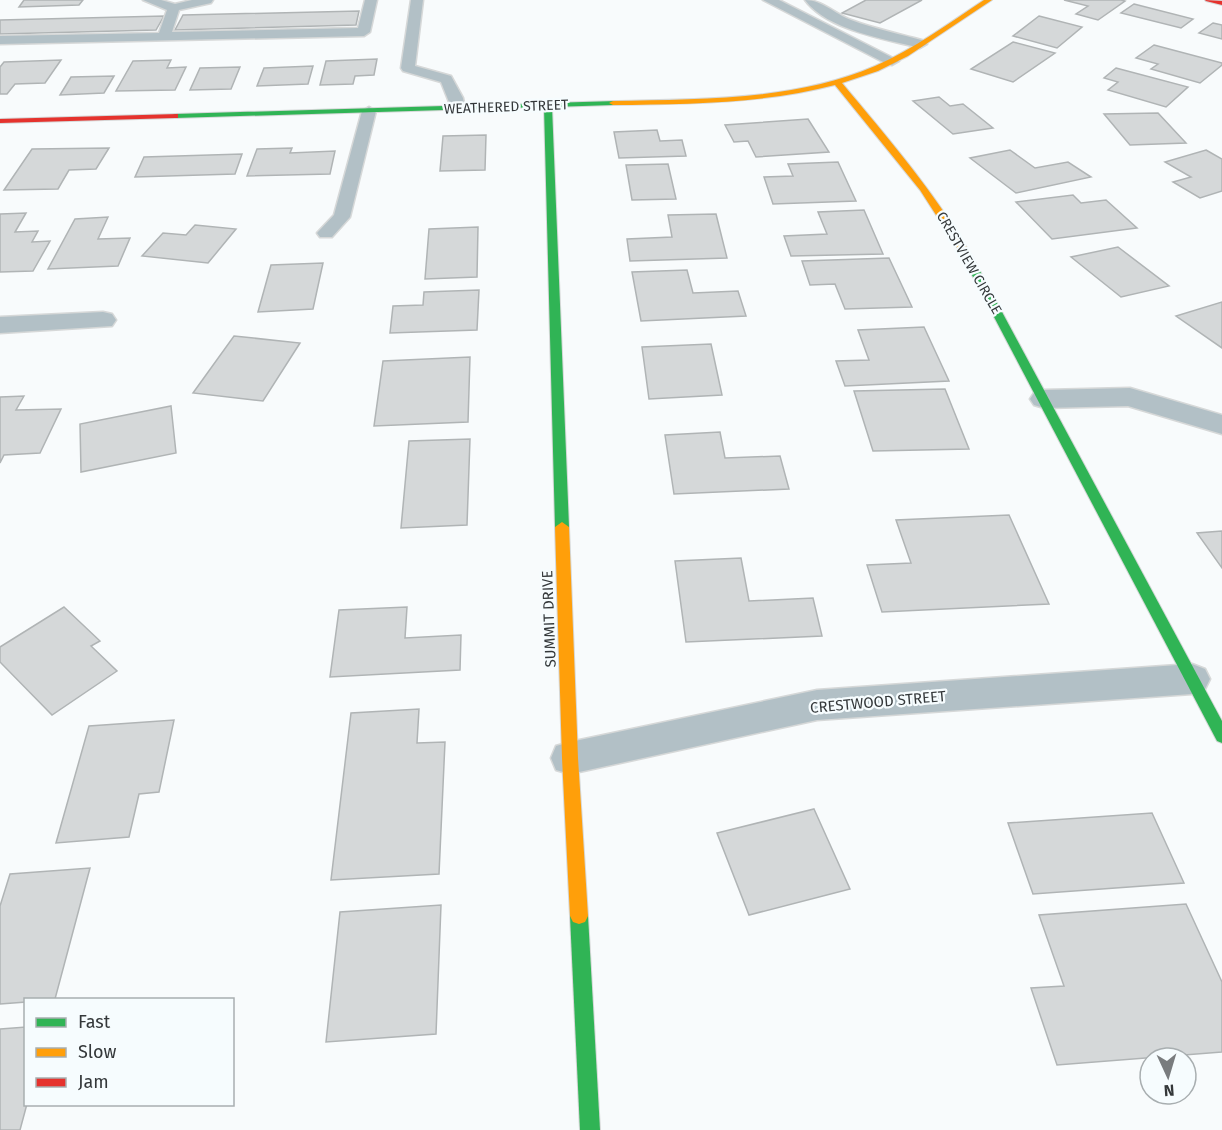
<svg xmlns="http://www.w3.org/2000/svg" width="1222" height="1130" font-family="'Fira Sans',sans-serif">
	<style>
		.building { fill: #d5d8d9; stroke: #b0b4b5; stroke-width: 1.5 }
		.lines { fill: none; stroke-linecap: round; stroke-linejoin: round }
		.lane-casing { stroke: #d6d8d8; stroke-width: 3 }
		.street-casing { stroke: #d6d8d8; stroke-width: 3 }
		.fast-casing { stroke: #d6d8d8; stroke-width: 2 }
		.slow-casing { stroke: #d6d8d8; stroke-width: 2 }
		.jam-casing { stroke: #d6d8d8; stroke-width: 2 }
		.lane { fill: #b2c0c6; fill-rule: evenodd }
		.street { fill: #b2c0c6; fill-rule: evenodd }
		.fast { fill: #30b455; fill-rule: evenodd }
		.slow { fill: #ff9f0a; fill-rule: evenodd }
		.jam { fill: #e5322d; fill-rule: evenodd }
		.labels { text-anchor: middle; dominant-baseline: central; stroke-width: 4.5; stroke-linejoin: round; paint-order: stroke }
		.far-street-label { font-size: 14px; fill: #34383a; stroke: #f6fcfe }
		.street-label { font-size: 15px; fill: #34383a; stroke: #f6fcfe }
	</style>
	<rect width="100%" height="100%" fill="#f8fbfc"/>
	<g class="building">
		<path d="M24,0H83L79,5L19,7Z"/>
		<path d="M866,0H922L880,23L842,13Z"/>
		<path d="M1064,0H1121L1125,1L1098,20L1076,14L1088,6Z"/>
		<path d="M1134,4L1193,19L1181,28L1121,13Z"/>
		<path d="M359,11L356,25L175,30L183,15Z"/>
		<path d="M164,16L156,30L0,34V20Z"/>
		<path d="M1039,16L1082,27L1057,48L1013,36Z"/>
		<path d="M1213,23L1222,25V39L1199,33Z"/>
		<path d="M1013,42L1055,53L1013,82L971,69Z"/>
		<path d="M1154,45L1222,63V65L1200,83L1151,69L1158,64L1136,58Z"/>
		<path d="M377,59L374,75L355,76L353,84L320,85L326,61Z"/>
		<path d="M61,60L45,83L15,84L7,94H0V67L4,62Z"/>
		<path d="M171,60L167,68L186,67L175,90L116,91L133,61Z"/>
		<path d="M313,66L308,84L257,86L264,68Z"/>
		<path d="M240,67L231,89L190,90L200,68Z"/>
		<path d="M1116,68L1188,87L1166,107L1108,90L1118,82L1104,78Z"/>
		<path d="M114,76L104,93L60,95L71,77Z"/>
		<path d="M939,97L950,106L963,104L993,128L953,134L913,101Z"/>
		<path d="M1158,113L1186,143L1130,145L1104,114Z"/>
		<path d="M808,119L829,152L756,157L748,141L734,142L725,125Z"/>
		<path d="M657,130L660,141L682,140L686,156L619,158L614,132Z"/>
		<path d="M486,135L485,170L440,171L443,136Z"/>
		<path d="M109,148L96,169L69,170L58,189L4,190L32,149Z"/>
		<path d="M292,148L290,153L335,151L330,174L247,176L257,149Z"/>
		<path d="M1010,150L1035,168L1068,162L1091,177L1016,193L970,158Z"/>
		<path d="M1206,150L1222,159V191L1200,198L1173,182L1191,177L1165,162Z"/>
		<path d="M242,154L235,174L135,177L144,157Z"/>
		<path d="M838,162L856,201L773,204L764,177L793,176L788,164Z"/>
		<path d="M668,164L676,199L632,200L626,165Z"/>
		<path d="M1073,195L1081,203L1106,200L1137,228L1052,239L1016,202Z"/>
		<path d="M864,210L883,254L791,256L784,236L827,234L818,212Z"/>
		<path d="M26,213L15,232L38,231L32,242L50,241L33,271L0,272V214Z"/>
		<path d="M716,214L727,258L630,261L627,239L672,237L668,215Z"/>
		<path d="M108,217L98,239L130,238L118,266L48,269L75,219Z"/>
		<path d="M195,225L236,229L208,263L142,256L163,233L186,235Z"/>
		<path d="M478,227L477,277L425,279L429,229Z"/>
		<path d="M1118,247L1169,286L1121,297L1071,257Z"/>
		<path d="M889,258L912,307L845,309L835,284L810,285L802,261Z"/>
		<path d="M323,263L313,309L258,312L271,265Z"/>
		<path d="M687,270L693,293L738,291L746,316L641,321L632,272Z"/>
		<path d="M479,290L477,330L390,333L393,306L423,305L424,292Z"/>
		<path d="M1222,302V348L1176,316Z"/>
		<path d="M924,327L949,381L845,386L836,361L869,360L858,330Z"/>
		<path d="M234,336L300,343L263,401L193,393Z"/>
		<path d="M711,344L722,395L649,399L642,347Z"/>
		<path d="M470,357L468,422L374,426L383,361Z"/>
		<path d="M945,389L969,449L873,451L854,391Z"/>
		<path d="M24,396L16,410L61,409L40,453L4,455L0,463V397Z"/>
		<path d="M171,406L176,453L81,472L80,424Z"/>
		<path d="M720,432L725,458L780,456L789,489L674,494L665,435Z"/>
		<path d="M470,439L467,525L401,528L409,441Z"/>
		<path d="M1009,515L1049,604L882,612L867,565L911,563L896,520Z"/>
		<path d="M1222,531V568L1197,533Z"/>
		<path d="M741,558L749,601L813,598L822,636L686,642L675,561Z"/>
		<path d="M64,607L100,641L91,646L117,671L52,715L0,662V647Z"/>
		<path d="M407,607L405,638L461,635L460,670L330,677L339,610Z"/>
		<path d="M419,709L417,743L445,742L439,874L331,880L351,713Z"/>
		<path d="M174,720L159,792L139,794L129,837L56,843L89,726Z"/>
		<path d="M814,809L850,889L749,915L717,833Z"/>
		<path d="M1152,813L1184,883L1033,894L1008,823Z"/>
		<path d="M90,868L55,999L26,1000V1002L0,1004V906L10,874Z"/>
		<path d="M1186,904L1222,982V1052L1057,1065L1031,988L1064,986L1039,915Z"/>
		<path d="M441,905L436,1034L326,1042L340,912Z"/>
		<path d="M26,1027L27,1104L20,1130H0V1029Z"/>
	</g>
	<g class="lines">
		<defs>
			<g id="lane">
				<path d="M143,0H161L175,4L192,0H213L211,3L179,10L172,32L358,28L365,0H377L370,32L364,36L0,44V36L159,33L167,10Z"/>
				<path d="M411,0H423L415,66L451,76L463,98L465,109L463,112H453L441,82L403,71L401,68Z"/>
				<path d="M763,0H779L899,61L892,65L887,64Z"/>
				<path d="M805,0C822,0 835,14 851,20C875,29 900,34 925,41L927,44L920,48C885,39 827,30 805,0Z"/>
				<path d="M369,107L376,111L350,217L332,237H320L317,233L334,215L362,111Z"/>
			</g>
			<g id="street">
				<path d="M103,312L112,314L116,320L112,326L0,333V317Z"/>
				<path d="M1130,388L1222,415V434L1128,406L1044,408L1034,405L1030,399L1034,393L1044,390Z"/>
				<path d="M1192,664L1205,669L1210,679L1205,689L1192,694L817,720L570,774L556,770L551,758L556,746L570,742L817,690Z"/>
			</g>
			<g id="fast">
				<path d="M616,101L617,103L613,105L552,107L569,527L562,532L555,527L544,107L175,118L171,116L175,114Z"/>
				<path d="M968,255L973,258L1222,721V743L1217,741L963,258Z"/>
				<path d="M579,908L585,910L588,916L600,1130H580L570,916L573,910Z"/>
			</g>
			<g id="slow">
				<path d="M984,0H992L908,56L878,71L842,83C889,139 936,194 973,258L971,260H965L920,190L835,85C762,104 688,104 613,105L609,103L613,101C700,99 794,101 875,66C914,49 949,23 984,0Z"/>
				<path d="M562,522L569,527L578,758L588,916L585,922L579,924L573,922L570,916L562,758L555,527Z"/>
			</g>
			<g id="jam">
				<path d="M1205,0L1222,1V5L1206,1Z"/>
				<path d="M178,114V118H175L0,123V119Z"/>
			</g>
		</defs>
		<use href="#lane" class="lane-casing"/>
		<use href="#street" class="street-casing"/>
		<use href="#fast" class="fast-casing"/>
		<use href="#slow" class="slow-casing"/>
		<use href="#jam" class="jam-casing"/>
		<use href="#lane" class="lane"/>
		<use href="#street" class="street"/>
		<use href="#fast" class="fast"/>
		<use href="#slow" class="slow"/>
		<use href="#jam" class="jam"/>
	</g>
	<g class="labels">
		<g class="far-street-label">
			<text transform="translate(506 107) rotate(-2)">WEATHERED STREET</text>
			<text transform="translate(969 263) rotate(60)">CRESTVIEW CIRCLE</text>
		</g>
		<g class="street-label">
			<text transform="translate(549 619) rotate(-92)">SUMMIT DRIVE</text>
			<text transform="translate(878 702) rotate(-5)">CRESTWOOD STREET</text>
		</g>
	</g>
	<rect x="24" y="998" width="210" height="108" fill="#f6fcfe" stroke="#a8aeb0" stroke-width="1.5"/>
	<rect x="36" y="1018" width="30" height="9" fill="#30b455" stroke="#a8aeb0" stroke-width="1.5"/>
	<text x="78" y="1028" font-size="18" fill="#34383a">Fast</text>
	<rect x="36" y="1048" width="30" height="9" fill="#ff9f0a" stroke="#a8aeb0" stroke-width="1.5"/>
	<text x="78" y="1058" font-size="18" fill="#34383a">Slow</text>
	<rect x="36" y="1078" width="30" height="9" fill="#e5322d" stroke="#a8aeb0" stroke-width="1.5"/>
	<text x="78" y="1088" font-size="18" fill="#34383a">Jam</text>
	<g transform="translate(1168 1076) rotate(176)"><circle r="28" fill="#f6fcfe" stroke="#a8aeb0" stroke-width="1.5"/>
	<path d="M0-4.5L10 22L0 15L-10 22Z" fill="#797c7e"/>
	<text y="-9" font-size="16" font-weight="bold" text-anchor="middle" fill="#34383a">N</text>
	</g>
</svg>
